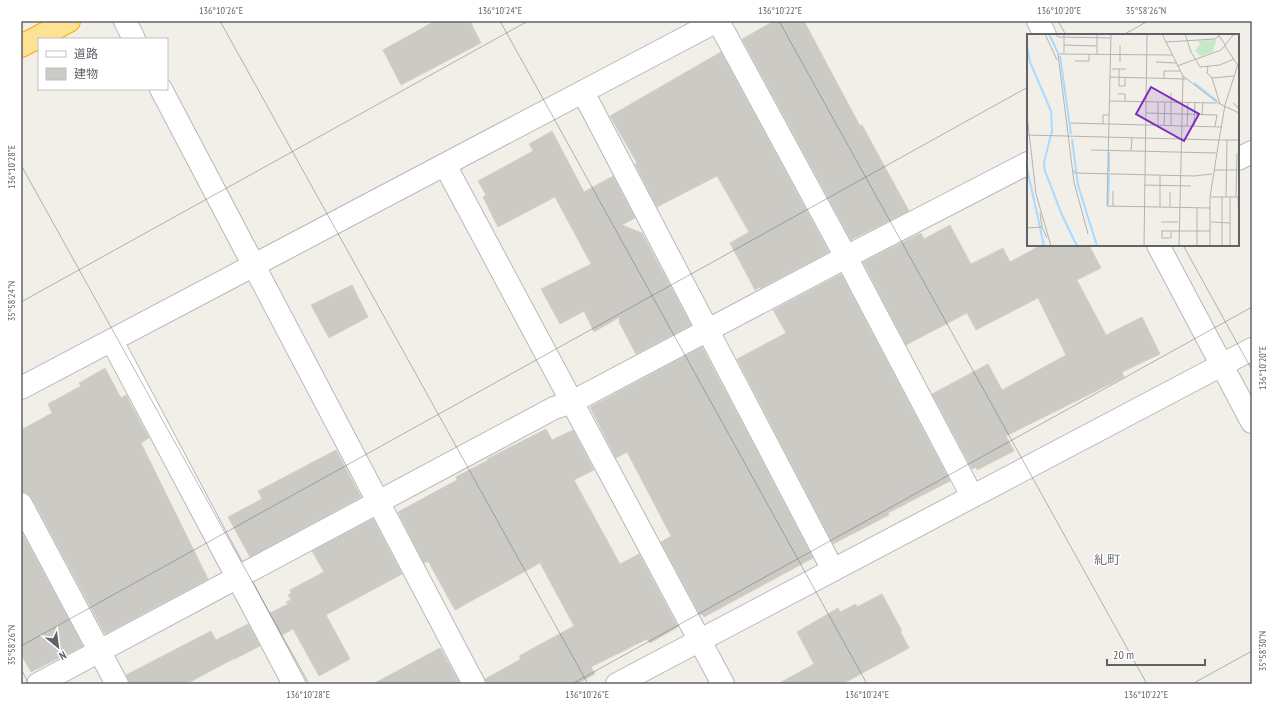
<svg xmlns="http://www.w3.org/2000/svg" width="1273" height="705" font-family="'PT Sans Narrow','Noto Sans JP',sans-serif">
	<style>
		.building { fill: #cccac5; stroke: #d6d1c6 }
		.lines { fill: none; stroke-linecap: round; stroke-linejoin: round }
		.street-casing { stroke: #b5b8bc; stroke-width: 24 }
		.highway-casing { stroke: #f9ab00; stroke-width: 24 }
		.street { stroke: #fff; stroke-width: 22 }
		.highway { stroke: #fde293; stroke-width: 22 }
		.ticks { fill: none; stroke: #5f6368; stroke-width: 1; stroke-opacity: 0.45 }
		.labels { text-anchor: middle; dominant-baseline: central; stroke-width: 3; stroke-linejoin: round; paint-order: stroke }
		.quarter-label { font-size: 13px; fill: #70757a; stroke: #fff }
		.inset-river { fill: none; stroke: #aadaff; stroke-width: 2 }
		.inset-road { fill: none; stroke: #b3b3b1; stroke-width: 1 }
		.view { fill: #7b2cbf; fill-opacity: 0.15; stroke: #7b2cbf; stroke-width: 2 }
		.inset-edge { fill: none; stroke: #5f6368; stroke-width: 2 }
		.neatline { fill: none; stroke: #5f6368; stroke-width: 1.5 }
		.ticks-label { font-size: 10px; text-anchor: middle; fill: #5f6368 }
	</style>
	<rect width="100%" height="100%" fill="#f1efe8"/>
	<g class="building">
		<path d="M435,21H470L481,43L401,85L383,50Z"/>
		<path d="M774,21H804L860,126L862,125L909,211L851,240L742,39Z"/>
		<path d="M721,52L829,252L761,288L760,287L755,290L730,243L749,232L717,176L657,207L635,164L637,163L610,116Z"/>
		<path d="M552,131L584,192L613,176L635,218L622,225L642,233L691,325L636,354L619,322L620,317L594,332L584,311L560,324L541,289L591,264L555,197L498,227L483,197L486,195L478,181L533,151L529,144Z"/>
		<path d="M950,225L971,264L1003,248L1010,262L1041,245H1089L1101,268L1077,280L1106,335L1142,317L1160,354L1122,372L1124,377L1006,436L1014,451L977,470L976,467L972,469L932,394L988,364L1002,390L1066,355L1038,298L976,330L967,313L906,345L863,262L921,233L924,239Z"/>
		<path d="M841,274L950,481L888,513L889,515L833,544L737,359L786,333L773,310Z"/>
		<path d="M352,285L368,317L329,338L311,305Z"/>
		<path d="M702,347L813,558L704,617L702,614L700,615L661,542L671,536L627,452L616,458L590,407Z"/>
		<path d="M105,368L121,398L126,395L149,438L141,443L208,579L105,634L32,498L27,493L21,492V430L52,413L48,404L81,386L79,383Z"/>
		<path d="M546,429L552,440L573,430L594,470L574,480L620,564L639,554L678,627L650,643L647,639L591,667L595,674L577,684H486L485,679L521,659L519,656L574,626L540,563L455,610L428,561L424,563L398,512L457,480L456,477L488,460L487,459Z"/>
		<path d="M336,450L361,497L250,557L228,517L262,499L258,491Z"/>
		<path d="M373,519L402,574L326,615L350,659L319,676L293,629L282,635L270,613L288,604L286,602L291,600L288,595L291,593L290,590L324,572L312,551Z"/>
		<path d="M21,531L83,646L31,672L21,654Z"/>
		<path d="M882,594L902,631H900L909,648L842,684H778L814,664L797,632L838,608L840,612L856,604L857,607Z"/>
		<path d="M248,624L260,646L235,659V658L186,684H129L126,675L211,631L216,640Z"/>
		<path d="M440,648L460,684H373Z"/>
	</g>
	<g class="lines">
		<defs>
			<g id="street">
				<path d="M125,21L134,39"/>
				<path d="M718,21L846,257L972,496"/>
				<path d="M1038,21L1045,35"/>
				<path d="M161,89L474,684"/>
				<path d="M583,92L833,570"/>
				<path d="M1238,159L1252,152"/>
				<path d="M445,165L723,684"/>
				<path d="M1158,245L1252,422"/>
				<path d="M112,341L294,684"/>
				<path d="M21,388L717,21"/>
				<path d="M21,504L117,684"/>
				<path d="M38,684L554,408L572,402L846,257L1028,163"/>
				<path d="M617,684L1252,349"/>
			</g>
			<path id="highway" d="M21,46L69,21"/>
		</defs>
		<use href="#street" class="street-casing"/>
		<use href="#highway" class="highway-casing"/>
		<use href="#street" class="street"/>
		<use href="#highway" class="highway"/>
	</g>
	<path class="ticks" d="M220,21L588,684M500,21L867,684M779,21L1147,684M1058,21L1066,35M1123,35L1148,21M21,165L309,684M1183,245L1252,370M21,302L528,21M21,646L1028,87M21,669L29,684M572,684L1252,307M1192,684L1252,651"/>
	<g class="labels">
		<g class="quarter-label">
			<text x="1107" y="559">糺町</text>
		</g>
	</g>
	<g transform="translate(1027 34)">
		<rect width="212" height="212" fill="#f1efe8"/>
		<path d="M188,6L189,8L185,18L174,22L168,17L173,10L170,7Z" fill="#c5e8c5"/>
		<path class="inset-river" d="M22,0L31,19M0,12L3,28L24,77L25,97L17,128L18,137L35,181L50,212M33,22L44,100M167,49L190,67M45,105L51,151L70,212M0,134L17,212M82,138V118M81,171L82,141"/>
		<path class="inset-road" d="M18,0L30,26M29,0L31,3L84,4M84,0L80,172L183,174M135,0L156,42L191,69L212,79M158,0L164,18L173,33L193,31L207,25M191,0L199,12M139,8L188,5L192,2M37,11L70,12M198,12L212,33M37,19V0M70,20V0M48,27H62V20M212,27L198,71L192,106H212M93,28V11M129,28L149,29M150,32L194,16L207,0M181,32L180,39L185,44L193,70M85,35H99M92,35V52H98V44M83,43L159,45M137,44V37H153M185,44L207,42M91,60H98V67M83,67L189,69M206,69L211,73L212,79M119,79L190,81L188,92M175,80L176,68M0,81L9,160L24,212M44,89L195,93M76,90V81H82M131,91V68M137,91L138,68M144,91V59M160,92L161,68M167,92L168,68M0,101L192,106L183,163V212M64,116L189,119M104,117L105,104M46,136L48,139L167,142L185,140M187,136H212M117,151L164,152M184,163H212M195,163V212M199,163L200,106M203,163V212M209,163L210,119M211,163L212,205M86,172V157M133,173V141M143,173V158M170,174V212M13,179L15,193M134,188H151M184,188L203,189M0,194L15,193L20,204M134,197H183M135,197V204H144V197M61,200L47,148L31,20L145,21M117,212L120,0M152,212L156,42"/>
		<path class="view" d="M124,53L172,80L157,107L109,80Z"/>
		<rect width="212" height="212" class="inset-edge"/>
	</g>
	<rect width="1273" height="705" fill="none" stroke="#ffffff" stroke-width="44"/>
	<rect x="38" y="38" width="130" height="52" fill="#ffffff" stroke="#bfc1c3"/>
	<rect x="46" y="51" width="20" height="6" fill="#ffffff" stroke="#bfc1c3"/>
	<text x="74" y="58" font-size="12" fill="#5f6368">道路</text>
	<rect x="46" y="68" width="20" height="12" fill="#cccac5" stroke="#bfc1c3"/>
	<text x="74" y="78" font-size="12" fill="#5f6368">建物</text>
	<g transform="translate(58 647) rotate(151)" stroke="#ffffff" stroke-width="3" paint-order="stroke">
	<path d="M0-3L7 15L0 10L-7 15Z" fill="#5f6368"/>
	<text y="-6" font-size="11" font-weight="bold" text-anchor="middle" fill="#5f6368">N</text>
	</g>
	<path d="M1107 659v6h98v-6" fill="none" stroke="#5f6368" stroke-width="2"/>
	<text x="1113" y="659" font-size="12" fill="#5f6368" stroke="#ffffff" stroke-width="3" paint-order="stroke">20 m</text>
	<rect x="22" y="22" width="1229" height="661" class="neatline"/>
	<g class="ticks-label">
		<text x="221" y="14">136°10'26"E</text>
		<text x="500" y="14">136°10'24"E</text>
		<text x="780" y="14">136°10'22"E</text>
		<text x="1059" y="14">136°10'20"E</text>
		<text x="1146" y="14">35°58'26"N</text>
		<text transform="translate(11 167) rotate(-90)" y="4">136°10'28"E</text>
		<text transform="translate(11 301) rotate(-90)" y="4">35°58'24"N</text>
		<text transform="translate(1262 368) rotate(-90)" y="4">136°10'20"E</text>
		<text transform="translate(11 645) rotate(-90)" y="4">35°58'26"N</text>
		<text transform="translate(1262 651) rotate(-90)" y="4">35°58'30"N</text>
		<text x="308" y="698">136°10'28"E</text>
		<text x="587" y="698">136°10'26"E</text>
		<text x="867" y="698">136°10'24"E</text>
		<text x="1146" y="698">136°10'22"E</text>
	</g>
</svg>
